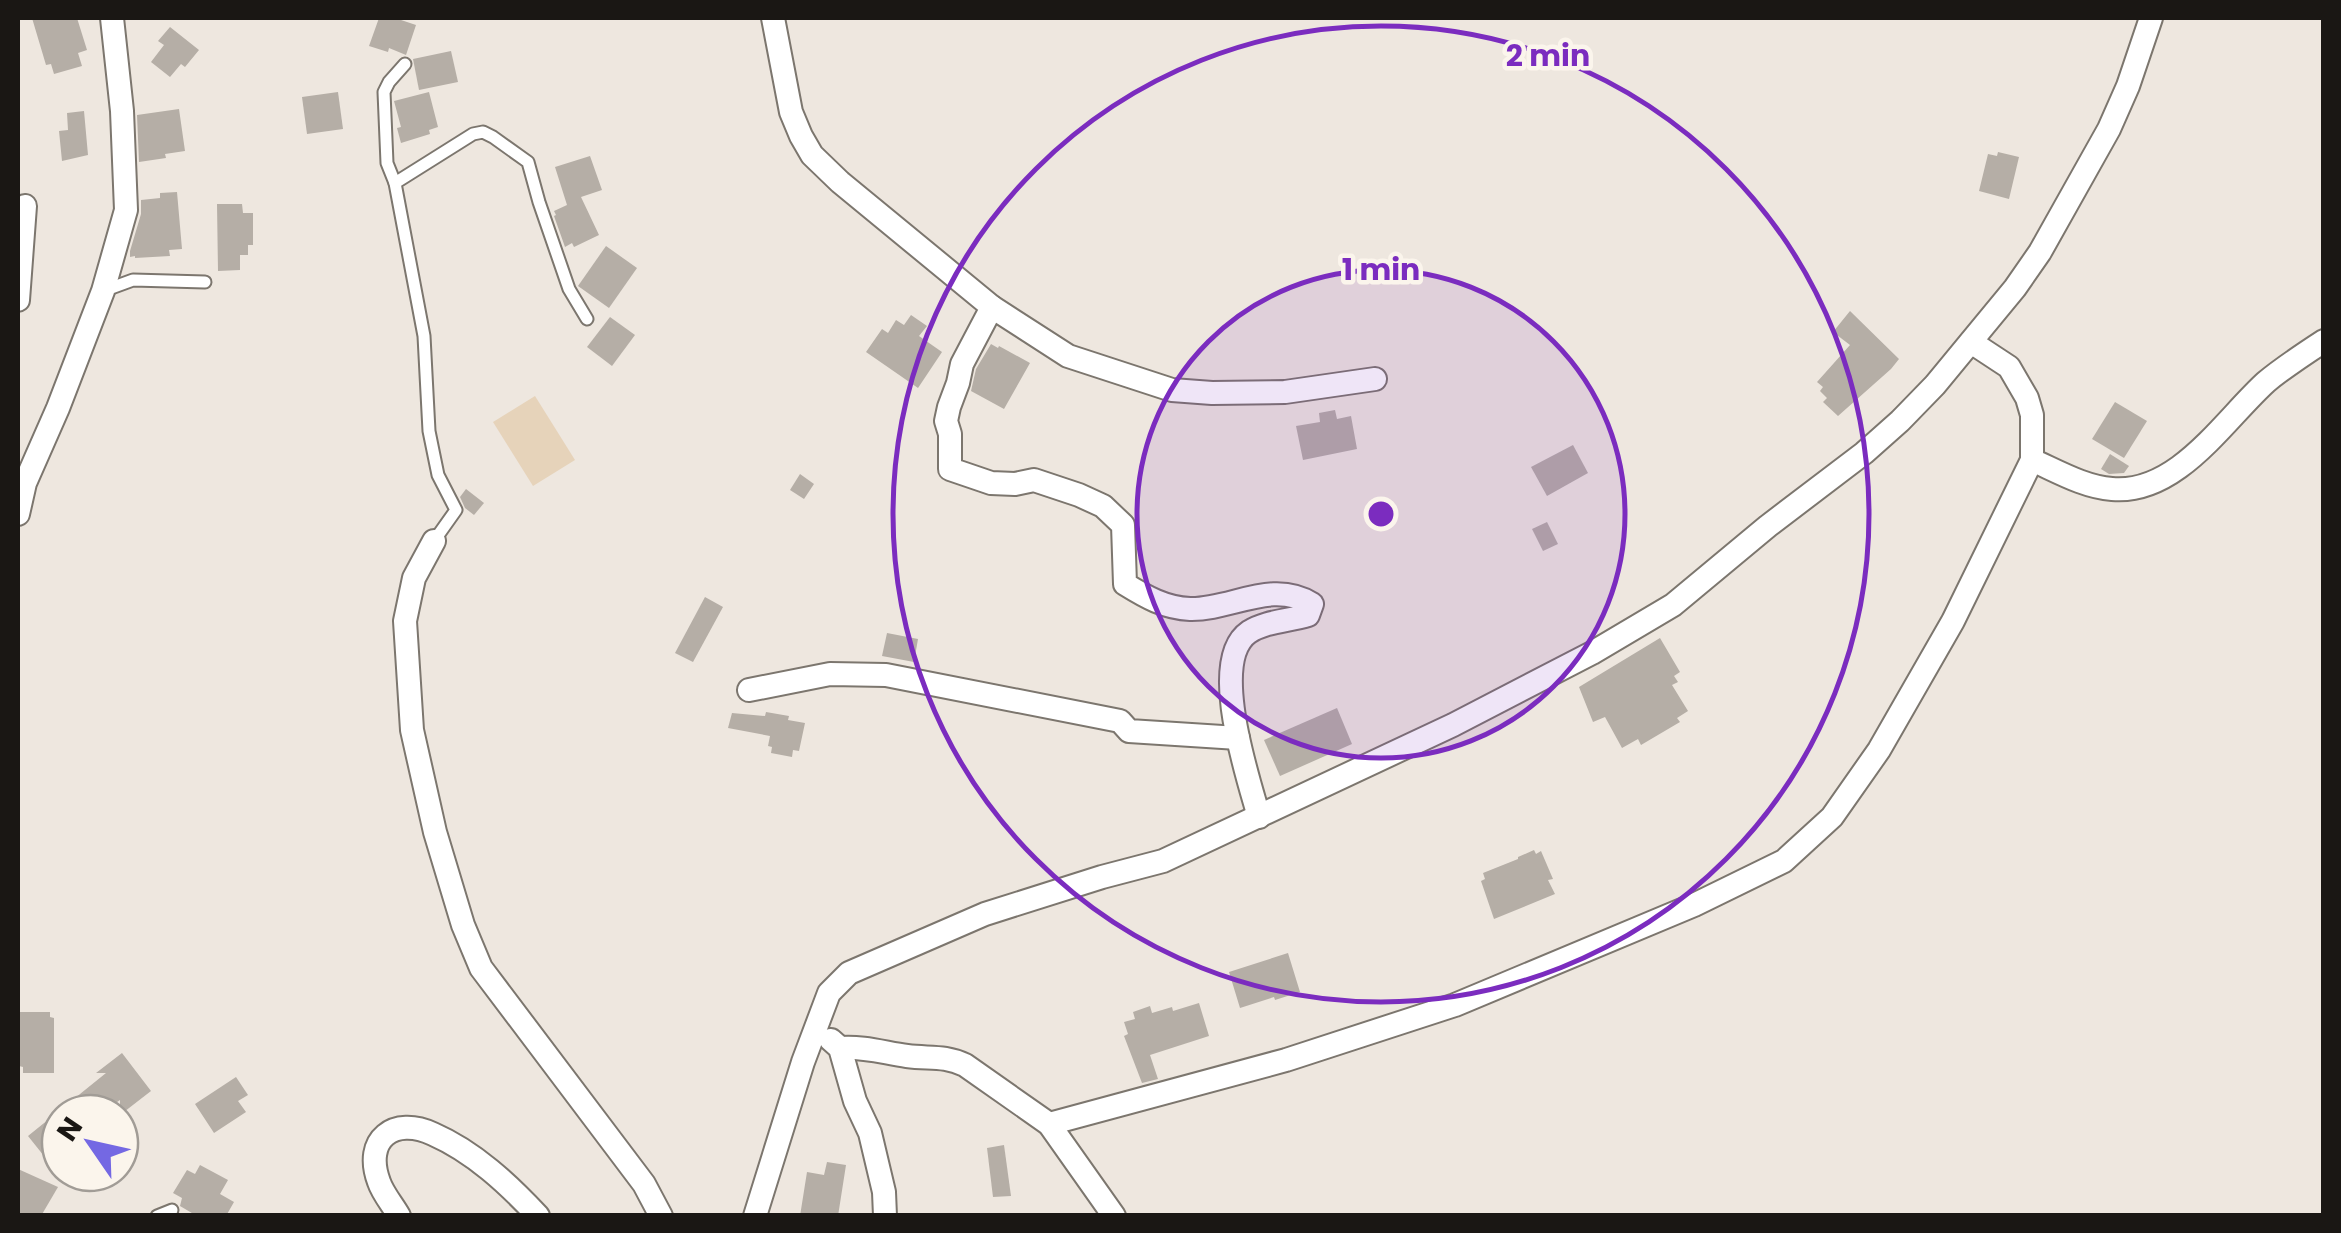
<svg xmlns="http://www.w3.org/2000/svg" width="2341" height="1233" font-family="Poppins,sans-serif">
	<style>
		.green { fill: #e6d3ba }
		.building { fill: #b5aea6 }
		.lines { fill: none; stroke-linecap: round; stroke-linejoin: round }
		.service-casing { stroke: #7c766e; stroke-width: 15 }
		.minor-casing { stroke: #7c766e; stroke-width: 26 }
		.service { stroke: #fff; stroke-width: 11 }
		.minor { stroke: #fff; stroke-width: 22 }
		.ring { fill: none; stroke: #7b2cbf; stroke-width: 5 }
		.centre { fill: #7b2cbf; stroke: #fbf5ec; stroke-width: 5 }
		.ring-label { font-size: 30px; text-anchor: middle; font-weight: bold; fill: #7b2cbf; stroke: #fbf5ec; stroke-width: 9; stroke-linejoin: round; paint-order: stroke }
	</style>
	<rect width="100%" height="100%" fill="#eee7df"/>
	<path class="green" d="M535,396L575,460L533,486L493,422Z"/>
	<g class="building">
		<path d="M32,18H77L87,50L78,53L82,66L54,74L51,64L46,65Z"/>
		<path d="M379,18H395L416,25L406,55L389,48L388,52L369,46Z"/>
		<path d="M170,27L199,50L185,67L181,64L170,77L151,62L164,45L158,41Z"/>
		<path d="M451,51L458,82L419,90L413,59Z"/>
		<path d="M338,92L343,129L307,134L302,97Z"/>
		<path d="M429,92L438,127L429,130L430,134L401,143L397,128L401,127L394,101Z"/>
		<path d="M179,109L185,151L165,154L166,158L139,162L137,115Z"/>
		<path d="M84,111L88,155L62,161L59,131L68,130L67,113Z"/>
		<path d="M1998,152L2019,157L2009,199L1979,191L1988,154L1997,156Z"/>
		<path d="M590,156L602,190L581,197L599,235L574,247L572,243L565,247L554,216L556,215L554,211L567,205L555,167Z"/>
		<path d="M177,192L182,249L169,250L170,256L135,258V256L130,257V251L141,214V200L160,198V193Z"/>
		<path d="M217,204H242L243,213H253V245H248V255H240V270L218,271Z"/>
		<path d="M606,246L637,268L609,308L578,286Z"/>
		<path d="M1850,311L1899,359L1891,369L1838,416L1823,402L1827,398L1820,391L1823,387L1817,382L1850,345L1833,332Z"/>
		<path d="M911,315L927,326L919,336L942,352L918,388L866,352L882,329L888,333L896,320L904,325Z"/>
		<path d="M610,317L635,335L612,366L587,347Z"/>
		<path d="M991,344L998,348L999,346L1030,363L1004,409L971,391L976,369Z"/>
		<path d="M2115,402L2147,421L2124,458L2092,439Z"/>
		<path d="M1335,410L1337,419L1351,416L1357,449L1303,460L1296,426L1320,422L1319,413Z"/>
		<path d="M1573,445L1588,473L1547,496L1531,467Z"/>
		<path d="M2110,454L2129,466L2124,473L2109,474L2101,469Z"/>
		<path d="M800,474L814,484L804,499L790,490Z"/>
		<path d="M466,489L484,503L474,515L465,508L460,497Z"/>
		<path d="M1547,522L1558,544L1543,551L1532,529Z"/>
		<path d="M705,597L723,607L693,662L675,653Z"/>
		<path d="M887,633L918,639L914,662L882,656Z"/>
		<path d="M1660,638L1680,672L1674,676L1678,682L1672,685L1688,711L1677,718L1680,722L1641,745L1638,739L1622,748L1605,717L1593,722L1579,687Z"/>
		<path d="M1337,708L1352,744L1280,776L1264,740Z"/>
		<path d="M766,712L789,716L788,720L805,723L799,751L793,750L792,757L771,753L772,747L768,746L770,736L728,728L732,713L765,716Z"/>
		<path d="M1534,850L1536,854L1541,851L1553,879L1548,880L1555,894L1494,919L1481,881L1485,879L1483,873L1518,859V857Z"/>
		<path d="M1288,953L1300,992L1275,1000L1274,997L1240,1008L1229,972Z"/>
		<path d="M1199,1003L1209,1036L1150,1055L1158,1079L1142,1083L1124,1036L1128,1034L1124,1022L1135,1019L1133,1012L1150,1006L1152,1013L1172,1007L1173,1011Z"/>
		<path d="M18,1012H50V1017L54,1018V1073H23V1067L19,1066Z"/>
		<path d="M122,1053L151,1091L120,1115V1100L101,1113H60V1176L28,1136L106,1073H96Z"/>
		<path d="M236,1077L248,1095L238,1101L246,1112L214,1133L195,1104Z"/>
		<path d="M1004,1145L1011,1196L993,1197L987,1148Z"/>
		<path d="M827,1162L846,1165L838,1216H800L807,1172L824,1175Z"/>
		<path d="M200,1165L228,1180L220,1194L234,1202L226,1216H197L180,1206L182,1198L173,1193L187,1170L195,1174Z"/>
		<path d="M18,1169L58,1187L41,1216H18Z"/>
	</g>
	<g class="lines">
		<defs>
			<g id="service">
				<path d="M395,183L387,163L384,92L389,82L405,64"/>
				<path d="M103,291L133,280L205,282"/>
				<path d="M434,541L456,510L438,475L429,431L424,336L395,183L473,134L483,132L493,137L528,162L539,202L569,289L587,319"/>
				<path d="M157,1216L172,1210"/>
			</g>
			<g id="minor">
				<path d="M773,18L791,112L801,136L812,155L840,182L992,307L962,364L958,383L949,407L946,421L950,434V469L991,483L1015,484L1034,480L1079,495L1103,506L1123,525L1125,584C1146,597 1165,608 1190,609C1231,610 1272,579 1312,604L1308,615C1289,621 1266,621 1249,632C1208,660 1248,777 1259,817"/>
				<path d="M18,300L25,206"/>
				<path d="M992,307L1068,356L1172,390L1212,393L1285,392L1375,379"/>
				<path d="M2032,460C2057,471 2084,487 2112,489C2177,495 2224,420 2266,382C2284,367 2304,354 2324,341"/>
				<path d="M18,514L25,483L58,408L103,291L126,210L122,111L112,18"/>
				<path d="M434,541L414,578L405,621L412,730L435,832L463,925L481,968L644,1184L661,1216"/>
				<path d="M749,690L830,674L886,675L1120,721L1129,731L1238,738"/>
				<path d="M831,1040L840,1048L855,1101L870,1133L884,1192L885,1216"/>
				<path d="M840,1048C863,1046 885,1053 907,1056C929,1059 944,1055 965,1065L1049,1124L1114,1216"/>
				<path d="M1049,1124L1286,1060L1455,1005L1694,905L1784,861L1832,817L1879,750L1953,621L2032,460V415L2027,398L2009,367L1971,342"/>
				<path d="M399,1216C393,1205 383,1194 379,1182C363,1139 394,1116 433,1134C474,1152 508,1184 538,1216"/>
				<path d="M755,1216L803,1062L829,993L849,973L985,914L1102,877L1163,861L1453,725L1592,653L1673,605L1768,526L1864,453L1900,421L1935,385L2015,288L2040,252L2109,129L2128,86L2151,18"/>
			</g>
		</defs>
		<use href="#service" class="service-casing"/>
		<use href="#minor" class="minor-casing"/>
		<use href="#service" class="service"/>
		<use href="#minor" class="minor"/>
	</g>
	<circle cx="1381" cy="514" r="244" fill="#7b2cbf" fill-opacity=".12"/>
	<g class="ring">
		<circle cx="1381" cy="514" r="244"/>
		<circle cx="1381" cy="514" r="488"/>
	</g>
	<circle cx="1381" cy="514" r="15" class="centre"/>
	<g class="ring-label">
		<text x="1548" y="66">2 min</text>
		<text x="1381" y="280">1 min</text>
	</g>
	<rect width="2341" height="1233" fill="none" stroke="#1a1714" stroke-width="40"/>
	<g transform="translate(90 1143) rotate(304)"><circle r="48" fill="#fbf5ec" stroke="#a19c96" stroke-width="2.5"/>
	<path d="M0-8L18 38L0 25L-18 38Z" fill="#7468e3"/>
	<text y="-15" font-size="28" font-weight="bold" text-anchor="middle" fill="#1a1714">N</text>
	</g>
</svg>
